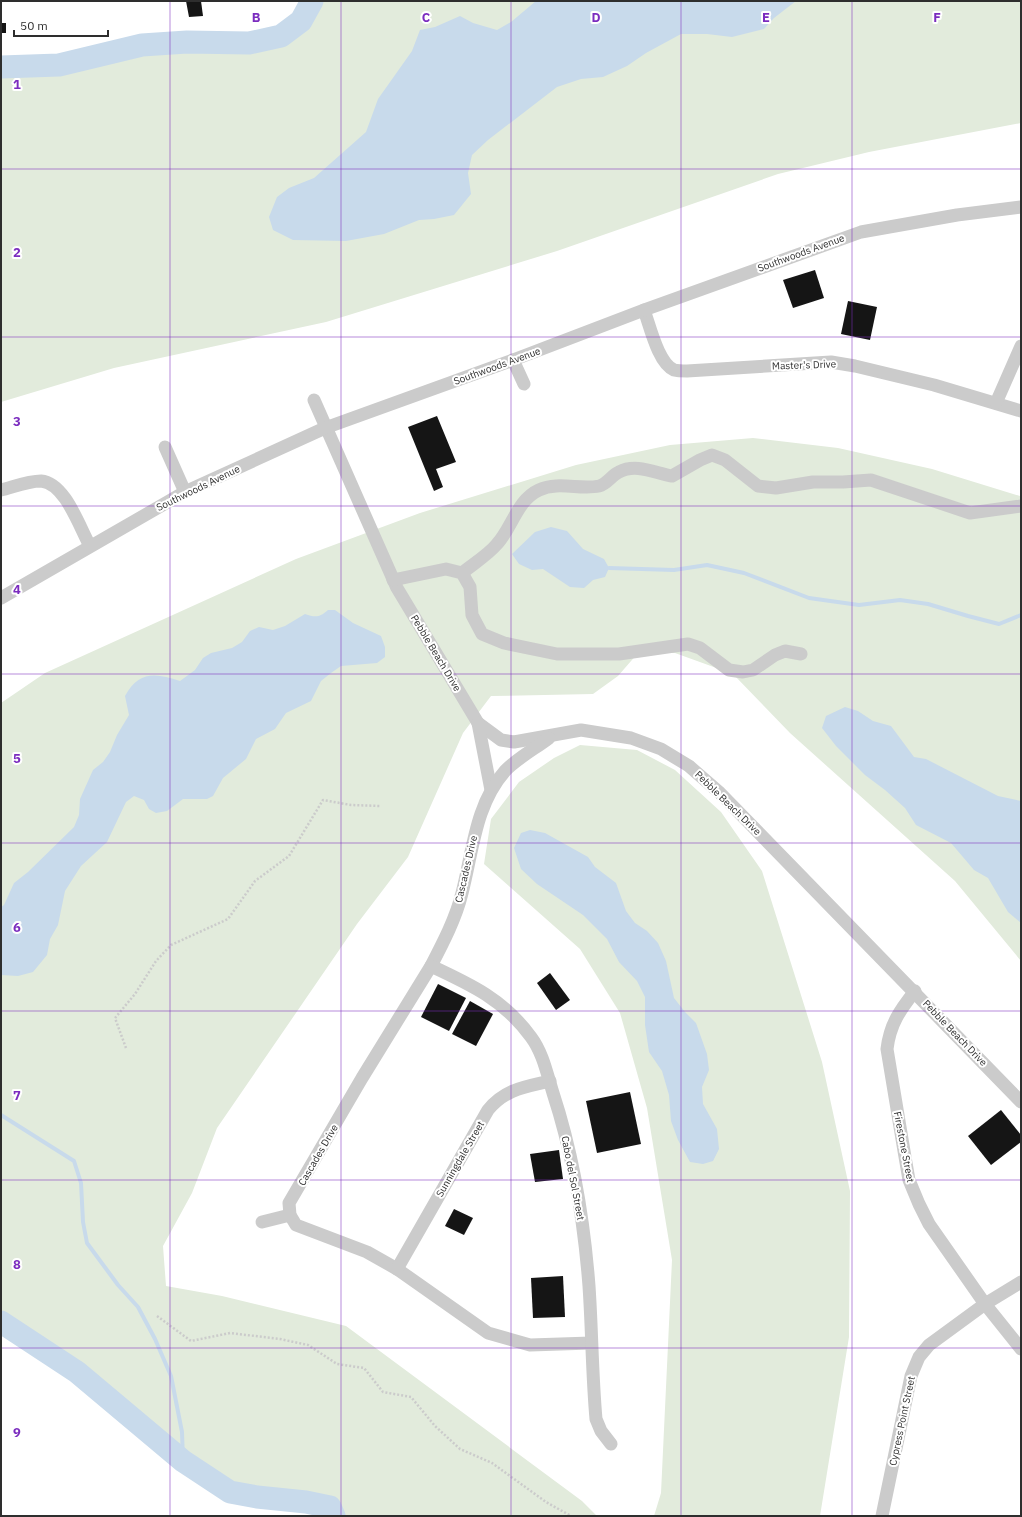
<svg xmlns="http://www.w3.org/2000/svg" width="1022" height="1517" font-family="'IBM Plex Sans',sans-serif">
	<style>
		.green { fill: #e2ebdc }
		.water { fill: #c8daeb }
		.lines { fill: none; stroke-linecap: round; stroke-linejoin: round }
		.stream { stroke: #c8daeb; stroke-width: 4 }
		.river { stroke: #c8daeb; stroke-width: 23 }
		.building { fill: #151515 }
		.path { stroke: #cbcbcb; stroke-width: 2.5; stroke-dasharray: 2 2; stroke-linecap: butt }
		.minor { stroke: #cbcbcb; stroke-width: 13 }
		.grid { fill: none; stroke: #7b2cbf; stroke-width: 1; stroke-opacity: 0.55 }
		.labels { text-anchor: middle; dominant-baseline: central; stroke-width: 4; stroke-linejoin: round; paint-order: stroke }
		.street-label { font-size: 10px; fill: #2e2e2e; stroke: #fff }
		.grid-label { font-size: 13px; text-anchor: middle; font-weight: bold; fill: #7b2cbf; stroke: #fff; stroke-width: 4; stroke-linejoin: round; paint-order: stroke }
	</style>
	<rect width="100%" height="100%" fill="#fff"/>
	<g class="green">
		<path d="M312,1H1021V123L869,152L778,174L557,251L326,322L114,368L1,402V67L59,65L142,45L187,42L249,43L281,36L301,21Z"/>
		<path d="M753,438L838,448L932,469L1020,496L1021,492V961L955,881L790,733L733,674L675,653H638L618,676L593,694L491,696L463,733L408,857L357,924L217,1128L192,1193L163,1246L166,1286L222,1296L346,1326L582,1501L597,1516H334L330,1507L306,1502L257,1497L230,1492L183,1461L77,1372L1,1322V703L45,673L296,559L420,513L576,465L670,445Z"/>
		<path d="M580,745L637,750L675,770L721,812L762,871L822,1062L850,1191L849,1337L820,1516H654L661,1493L672,1260L647,1108L620,1013L580,949L484,864L491,819L519,782L554,758Z"/>
	</g>
	<g class="water">
		<path d="M536,1H796L774,18L764,29L732,37L707,34H681L646,53L627,66L603,77L581,79L557,87L488,140L472,155L468,173L471,194L454,215L434,219L419,220L384,234L346,241L293,240L273,230L269,217L277,197L289,188L314,178L366,132L378,99L412,51L420,30L435,27L460,16L473,23L497,30L511,22Z"/>
		<path d="M551,527L567,531L583,549L604,559L609,568L605,577L593,580L584,588L570,587L543,569L532,570L519,564L512,554L535,532Z"/>
		<path d="M328,610H335L353,623L381,636L385,647V657L377,663L341,666L331,673L321,681L311,701L286,713L275,729L256,739L246,759L223,778L213,796L207,799H183L167,811L156,813L149,809L144,800L134,796L126,802L107,842L81,866L65,891L58,925L50,939L47,955L33,972L18,976L1,975V907L4,905L14,883L28,872L74,827L79,815L80,799L93,770L103,762L110,752L117,735L129,715L125,696C139,671 155,673 180,681L195,670L203,658L211,653L232,648L242,642L250,631L259,627L273,630L285,626L305,614C316,618 320,617 328,610Z"/>
		<path d="M845,707L858,711L873,721L891,726L914,757L926,759L998,796L1021,801V923L1008,912L988,878L974,870L951,843L916,825L905,808L885,790L865,775L836,746L822,728L826,716Z"/>
		<path d="M530,830L545,833L588,857L595,867L616,883L626,911L635,923L647,931L658,943L666,961L674,998L685,1012L696,1023L707,1054L709,1070L702,1087L703,1104L717,1129L719,1149L713,1161L703,1164L690,1162L678,1140L671,1121L669,1095L662,1071L649,1052L645,1025V997L637,981L619,962L607,939L583,915L537,884L521,869L514,848L521,833Z"/>
	</g>
	<g class="lines">
		<g class="stream">
			<path d="M609,568L674,570L707,565L744,573L809,598L859,605L900,600L928,604L968,616L999,624L1021,615"/>
			<path d="M1,1115L74,1161L81,1183L83,1222L87,1243L118,1285L138,1307L155,1339L171,1376L182,1432L183,1461"/>
		</g>
		<g class="river">
			<path d="M1,67L59,65L142,45L187,42L249,43L281,36L301,21L312,1"/>
			<path d="M1,1322L77,1372L183,1461L230,1492L257,1497L306,1502L330,1507L334,1516"/>
		</g>
	</g>
	<g class="building">
		<path d="M186,1H201L203,16L189,17Z"/>
		<rect x="1" y="23" width="5" height="10"/>
		<path d="M815,270L824,298L793,308L783,280Z"/>
		<path d="M848,301L877,307L870,340L841,334Z"/>
		<path d="M437,416L456,462L436,469L443,487L434,491L408,427Z"/>
		<path d="M550,973L570,1000L556,1010L537,983Z"/>
		<path d="M438,984L466,998L449,1031L421,1017Z"/>
		<path d="M470,1001L493,1014L476,1046L452,1034Z"/>
		<path d="M630,1092L641,1144L597,1153L586,1101Z"/>
		<path d="M1001,1110L1021,1135V1142L991,1165L968,1136Z"/>
		<path d="M559,1150L563,1179L535,1182L530,1154Z"/>
		<path d="M454,1209L473,1218L464,1235L445,1226Z"/>
		<path d="M563,1276L565,1317L533,1318L531,1278Z"/>
	</g>
	<g class="lines">
		<g class="path">
			<path d="M126,1048L115,1018L135,994L156,961L171,945L228,919L255,881L289,856L323,800L351,805L381,806"/>
			<path d="M157,1316L191,1341L230,1333L280,1339L308,1345L337,1364L364,1368L383,1392L411,1397L435,1426L460,1449L492,1463L546,1502L571,1516"/>
		</g>
		<g class="minor">
			<path d="M644,310C650,326 658,363 674,370C678,371 683,371 687,371L831,362L855,366L934,385L1021,411"/>
			<path d="M513,360L524,384"/>
			<path d="M314,400L397,588L478,723L501,740L514,742L581,730L631,738L661,749L689,766L720,793L1021,1102"/>
			<path d="M996,403L1021,346"/>
			<path d="M165,447L185,492"/>
			<path d="M1,490C13,487 28,481 41,481C65,483 79,526 90,546"/>
			<path d="M462,573C473,564 488,555 497,544C512,528 517,500 539,490C558,481 580,490 599,486C607,484 612,475 619,472C636,463 655,473 672,476L700,460L712,455L725,460L758,486L776,488L813,482H843L871,480L970,513L1021,506"/>
			<path d="M393,580L446,569L462,573L470,587L472,615L482,634L504,643L557,654H619L688,644L700,648L729,670L743,672L753,670L775,655L785,651L801,654"/>
			<path d="M1,598L185,492L325,428L513,360L644,310L861,232L957,215L1021,207"/>
			<path d="M478,723L491,790"/>
			<path d="M549,738C536,748 516,759 505,771C475,805 473,851 462,893C456,918 443,943 431,966L362,1078L289,1203L290,1215L296,1225L367,1252L397,1269L488,1333L530,1345L591,1343"/>
			<path d="M431,966C472,985 504,1000 531,1037C543,1053 547,1074 553,1093C573,1154 584,1221 589,1286C592,1330 592,1374 596,1419L601,1431L611,1444"/>
			<path d="M915,991C900,1010 890,1024 887,1049L904,1151L909,1180L919,1204L929,1224L985,1304L1021,1349"/>
			<path d="M262,1222L290,1215"/>
			<path d="M397,1269L488,1110C505,1089 525,1087 550,1081"/>
			<path d="M882,1516L911,1376L919,1357L929,1345L985,1304L1021,1282"/>
		</g>
	</g>
	<path class="grid" d="M170,1V1516M341,1V1516M511,1V1516M681,1V1516M852,1V1516M1,169H1021M1,337H1021M1,506H1021M1,674H1021M1,843H1021M1,1011H1021M1,1180H1021M1,1348H1021"/>
	<g class="labels">
		<g class="street-label">
			<text transform="translate(801 253) rotate(-20)">Southwoods Avenue</text>
			<text transform="translate(804 365) rotate(-2)">Master's Drive</text>
			<text transform="translate(497 366) rotate(-20)">Southwoods Avenue</text>
			<text transform="translate(198 488) rotate(-26)">Southwoods Avenue</text>
			<text transform="translate(436 653) rotate(59)">Pebble Beach Drive</text>
			<text transform="translate(728 803) rotate(44)">Pebble Beach Drive</text>
			<text transform="translate(466 869) rotate(-77)">Cascades Drive</text>
			<text transform="translate(955 1033) rotate(46)">Pebble Beach Drive</text>
			<text transform="translate(904 1147) rotate(79)">Firestone Street</text>
			<text transform="translate(318 1155) rotate(-60)">Cascades Drive</text>
			<text transform="translate(460 1159) rotate(-60)">Sunningdale Street</text>
			<text transform="translate(573 1178) rotate(79)">Cabo del Sol Street</text>
			<text transform="translate(902 1421) rotate(-78)">Cypress Point Street</text>
		</g>
	</g>
	<g class="grid-label">
		<text x="256" y="22">B</text>
		<text x="426" y="22">C</text>
		<text x="596" y="22">D</text>
		<text x="766" y="22">E</text>
		<text x="937" y="22">F</text>
		<text x="17" y="89">1</text>
		<text x="17" y="257">2</text>
		<text x="17" y="426">3</text>
		<text x="17" y="594">4</text>
		<text x="17" y="763">5</text>
		<text x="17" y="932">6</text>
		<text x="17" y="1100">7</text>
		<text x="17" y="1269">8</text>
		<text x="17" y="1437">9</text>
	</g>
	<rect width="1022" height="1517" fill="none" stroke="#2e2e2e" stroke-width="4"/>
	<path d="M14 30v6h94v-6" fill="none" stroke="#2e2e2e" stroke-width="2"/>
	<text x="20" y="30" font-size="12" fill="#2e2e2e" stroke="#ffffff" stroke-width="3" paint-order="stroke">50 m</text>
</svg>
